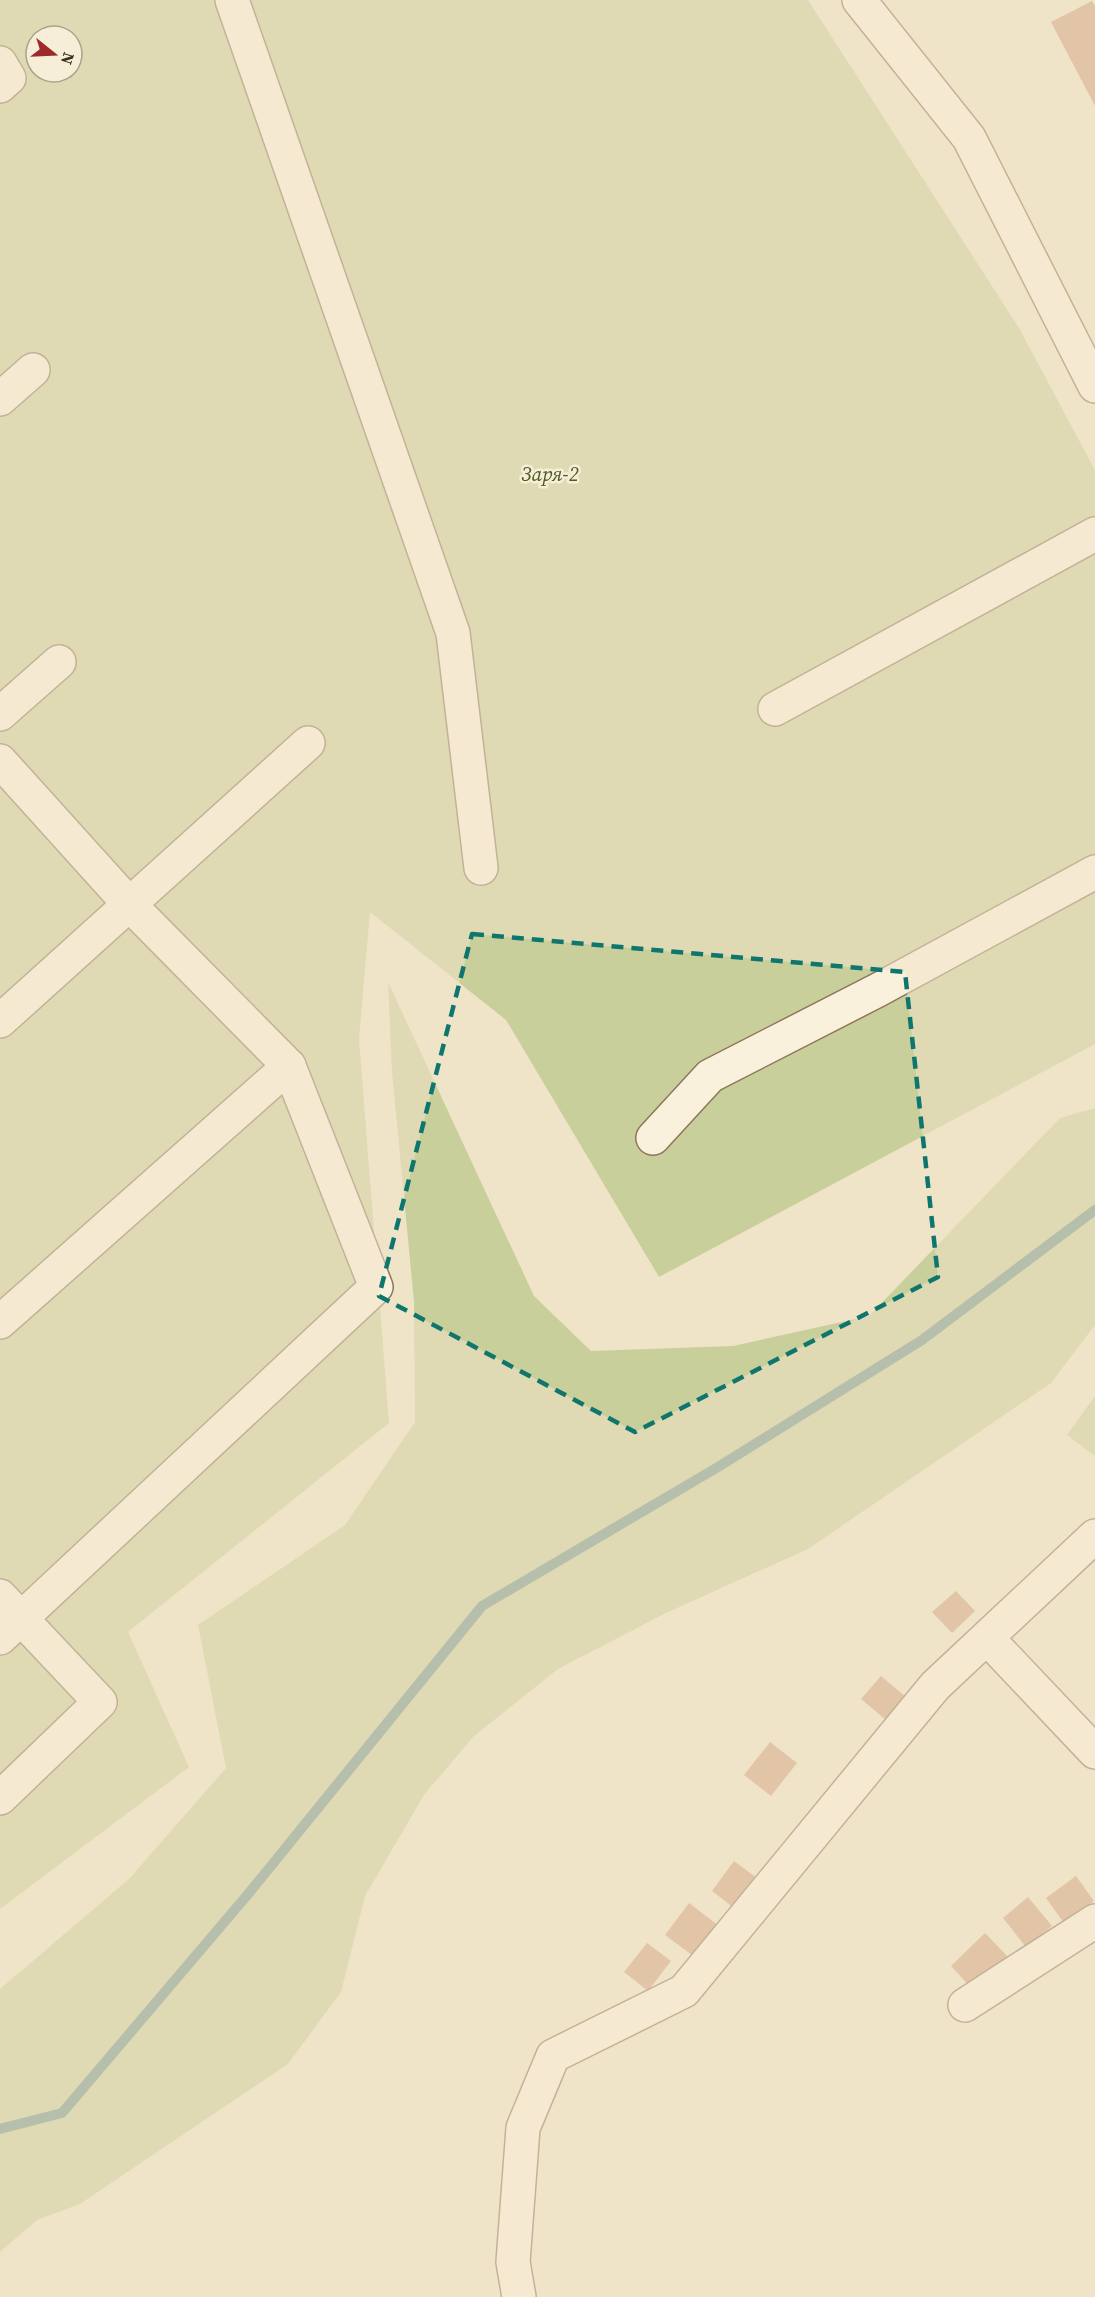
<svg xmlns="http://www.w3.org/2000/svg" width="1095" height="2297" font-family="'Source Serif 4',serif">
	<style>
		.green { fill: #c9cf9b; fill-rule: evenodd }
		.lines { fill: none; stroke-linecap: round; stroke-linejoin: round }
		.stream { stroke: #6f938a; stroke-width: 10 }
		.building { fill: #cf9f7d }
		.minor-casing { stroke: #8d765c; stroke-width: 36 }
		.minor { stroke: #faf1dc; stroke-width: 33 }
		.marked { fill: none; stroke: #0f766e; stroke-width: 4.5; stroke-dasharray: 12 8; stroke-linejoin: round }
		.labels { text-anchor: middle; dominant-baseline: central; stroke-width: 5; stroke-linejoin: round; paint-order: stroke }
		.park-label { font-size: 20px; font-style: italic; fill: #4d5a26; stroke: #f7eed8 }
	</style>
	<rect width="100%" height="100%" fill="#f0e4c8"/>
	<g class="green">
		<path d="M0,0H808L1019,328L1095,470V1044L659,1277L506,1020L370,912L359,1039L389,1423L128,1632L189,1767L0,1909ZM36,36H72V72H36Z"/>
		<path d="M388,982L534,1296L591,1351L733,1346L869,1316L1060,1118L1095,1108V1325L1051,1383L808,1549L664,1614L558,1669L473,1737L424,1795L365,1896L341,1992L288,2064L80,2204L37,2220L0,2252V1989L130,1878L226,1768L198,1625L345,1525L415,1422L414,1302L392,1072Z"/>
		<path d="M1095,1396V1456L1067,1435Z"/>
	</g>
	<g class="lines">
		<path class="stream" d="M0,2129L62,2113L249,1893L482,1606L718,1467L922,1340L1095,1210"/>
	</g>
	<g class="building">
		<path d="M1092,1L1095,6V106L1051,22Z"/>
		<path d="M956,1591L975,1611L952,1633L932,1612Z"/>
		<path d="M881,1676L906,1697L886,1720L861,1699Z"/>
		<path d="M770,1742L797,1763L771,1796L744,1775Z"/>
		<path d="M734,1861L757,1878L734,1908L712,1891Z"/>
		<path d="M1076,1876L1094,1901L1064,1923L1046,1898Z"/>
		<path d="M1028,1897L1052,1926L1026,1947L1003,1918Z"/>
		<path d="M689,1903L719,1926L696,1958L665,1935Z"/>
		<path d="M985,1933L1010,1959L975,1992L951,1966Z"/>
		<path d="M647,1943L671,1961L648,1991L624,1972Z"/>
	</g>
	<g class="lines">
		<defs>
			<g id="minor">
				<path d="M232,0L453,633L481,868"/>
				<path d="M859,0L969,138L1095,386"/>
				<path d="M0,63L9,78L0,86"/>
				<path d="M0,399L33,370"/>
				<path d="M775,709L1095,534"/>
				<path d="M0,714L59,662"/>
				<path d="M0,761L130,905L289,1066L376,1287L0,1638"/>
				<path d="M0,1021L308,743"/>
				<path d="M653,1138L710,1076L878,990L1095,872"/>
				<path d="M0,1322L289,1066"/>
				<path d="M0,1596L100,1702L0,1798"/>
				<path d="M988,1639L1095,1752"/>
				<path d="M965,2005L1095,1921"/>
				<path d="M519,2297L513,2262L523,2128L553,2056L684,1991L935,1686L1095,1536"/>
			</g>
		</defs>
		<use href="#minor" class="minor-casing"/>
		<use href="#minor" class="minor"/>
	</g>
	<path d="M0 0H1095V2297H0ZM472,934L905,972L938,1277L635,1432L379,1296Z" fill="#f0e4c8" fill-opacity=".55" fill-rule="evenodd"/>
	<path class="marked" d="M472,934L905,972L938,1277L635,1432L379,1296Z"/>
	<g class="labels">
		<g class="park-label">
			<text x="550" y="474">Заря-2</text>
		</g>
	</g>
	<g transform="translate(54 54) rotate(108)"><circle r="28" fill="#f7eed8" stroke="#ada18e" stroke-width="1.5"/>
	<path d="M0-4.5L10 22L0 15L-10 22Z" fill="#9e2a2b"/>
	<text y="-9" font-size="16" font-weight="bold" text-anchor="middle" fill="#3d2e20">N</text>
	</g>
</svg>
